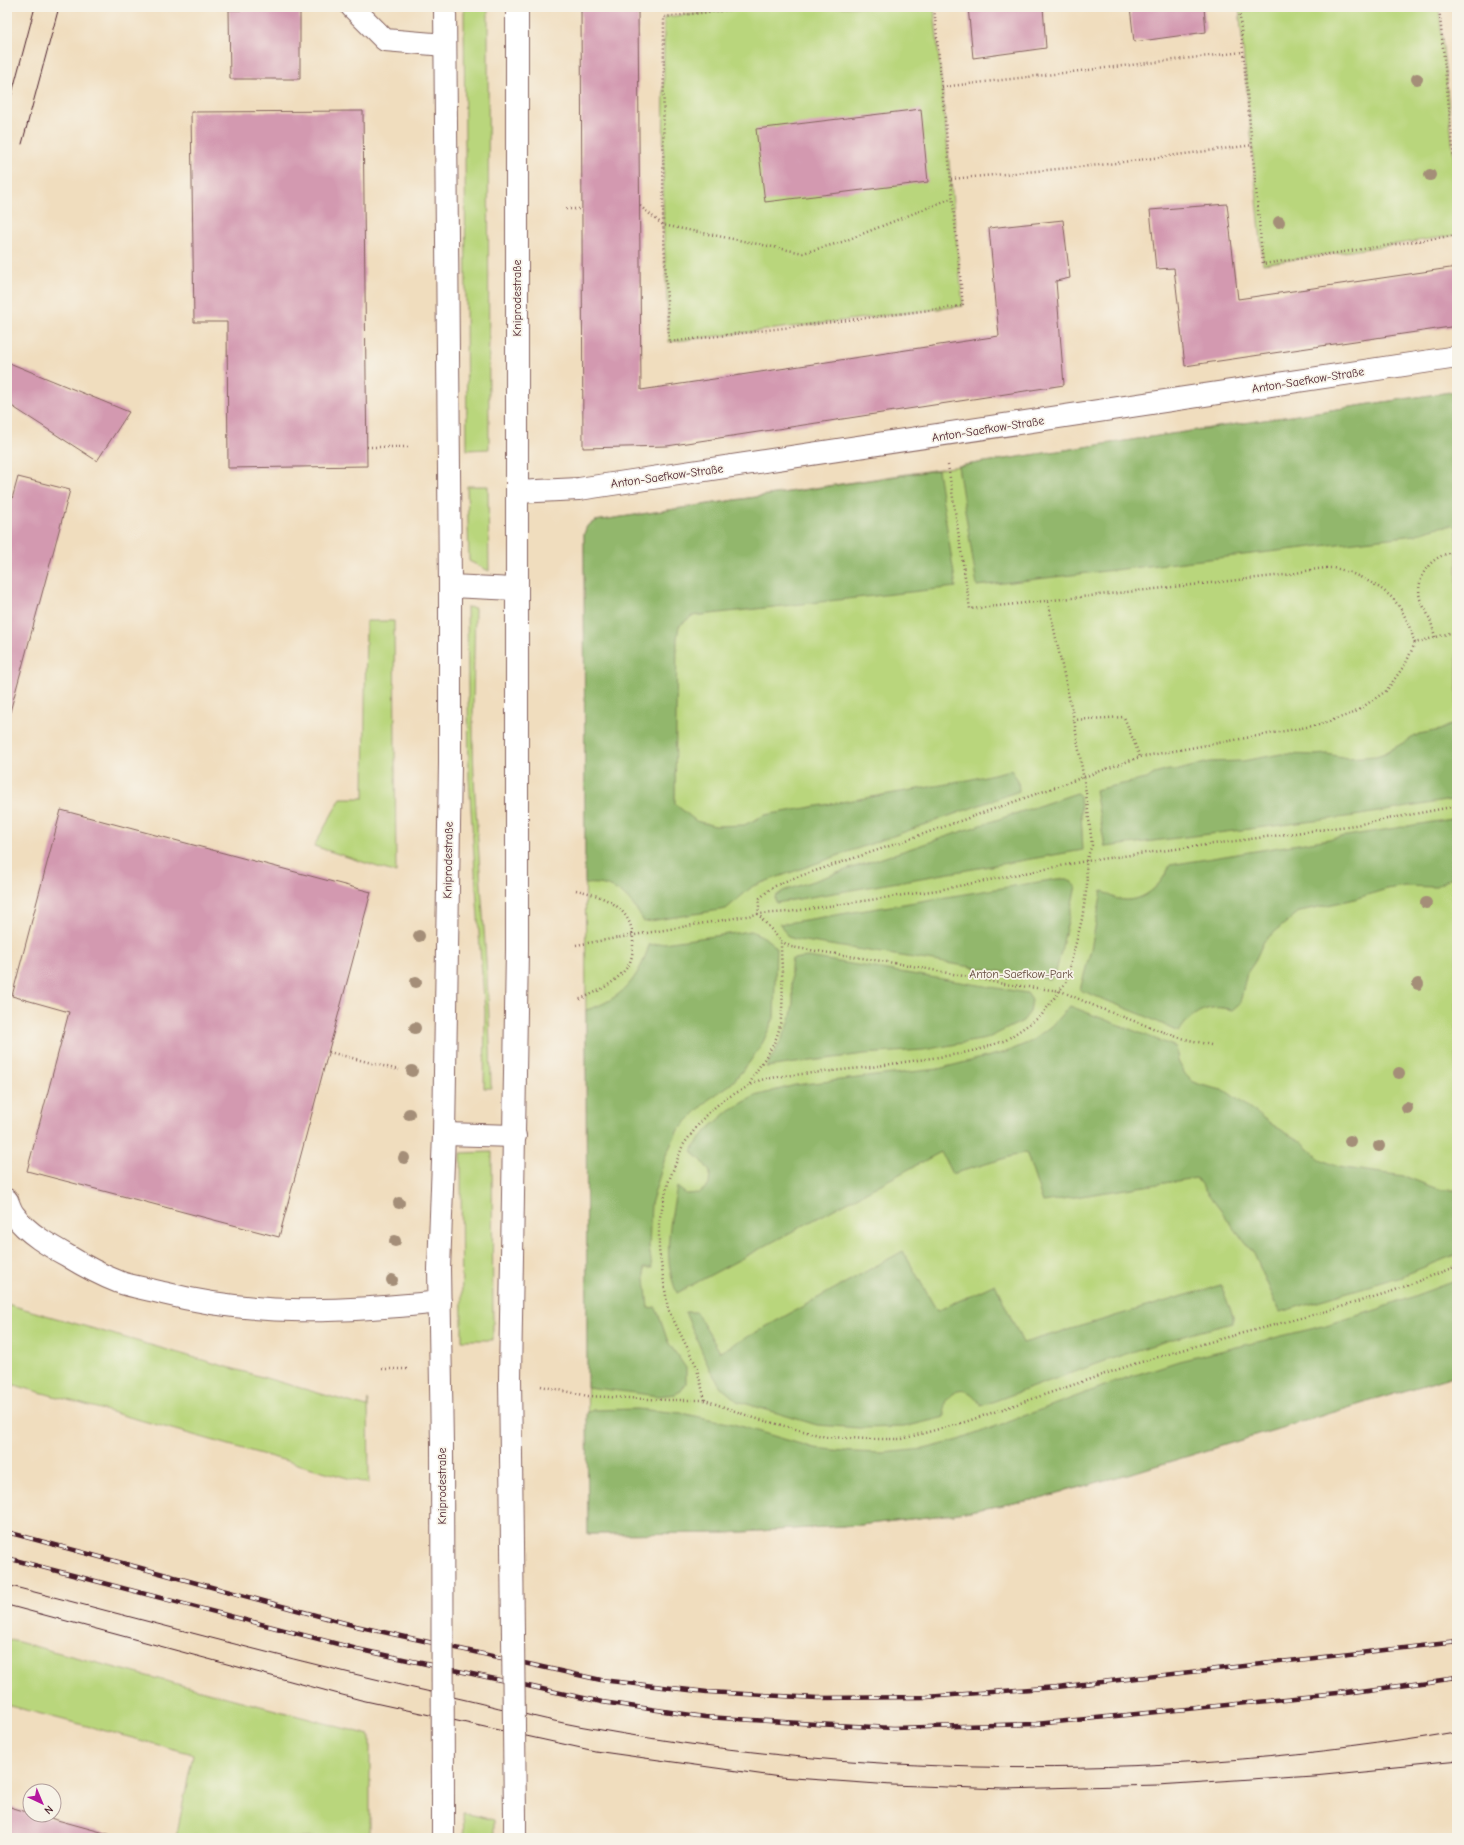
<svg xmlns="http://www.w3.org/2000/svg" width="1464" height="1845" font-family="'Comic Neue',sans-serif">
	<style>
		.green { fill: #b9d67c; stroke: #827a54 }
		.forest { fill: #92b76c; stroke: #6e6b4c }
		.building { fill: #d399b0 }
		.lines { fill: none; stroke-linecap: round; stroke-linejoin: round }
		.minor-casing { stroke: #84625e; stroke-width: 24 }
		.path { stroke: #84625e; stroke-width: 2.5; stroke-dasharray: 1 3; stroke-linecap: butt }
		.minor { stroke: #fff; stroke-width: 22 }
		.tram { stroke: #4a1f2b; stroke-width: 1 }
		.rail-casing { stroke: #4a1f2b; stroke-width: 4.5 }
		.rail { stroke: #f7f3e8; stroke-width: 3; stroke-dasharray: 9; stroke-linecap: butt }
		.minor-bridge-casing { stroke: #84625e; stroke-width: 24; stroke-linecap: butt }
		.minor-bridge { stroke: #fff; stroke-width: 22 }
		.tree { fill: #a48e78 }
		.labels { text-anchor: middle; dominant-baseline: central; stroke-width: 3.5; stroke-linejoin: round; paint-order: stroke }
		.street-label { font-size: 12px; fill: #4a1f2b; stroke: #f7f3e8 }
		.park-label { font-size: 12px; fill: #664d3f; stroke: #f7f3e8 }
	</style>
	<rect width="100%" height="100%" fill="#f7f3e8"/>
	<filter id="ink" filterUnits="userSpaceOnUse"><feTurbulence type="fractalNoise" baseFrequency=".025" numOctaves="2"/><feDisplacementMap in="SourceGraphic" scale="8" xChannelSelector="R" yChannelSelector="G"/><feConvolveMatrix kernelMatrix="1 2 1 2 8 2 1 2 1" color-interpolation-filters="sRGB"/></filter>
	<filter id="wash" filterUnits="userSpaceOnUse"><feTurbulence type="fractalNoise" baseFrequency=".012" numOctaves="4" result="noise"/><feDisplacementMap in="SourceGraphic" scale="16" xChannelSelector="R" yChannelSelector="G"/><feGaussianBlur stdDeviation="0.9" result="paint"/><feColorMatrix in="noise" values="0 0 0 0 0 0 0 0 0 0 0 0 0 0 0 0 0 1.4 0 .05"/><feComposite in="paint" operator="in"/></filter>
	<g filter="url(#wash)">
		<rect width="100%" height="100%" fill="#f0ddbe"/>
		<g class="green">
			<path d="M464,7H488L489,449L467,450Z"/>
			<path d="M757,7H934L963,306L669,342L663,219L664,17Z"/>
			<path d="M1239,7H1439L1457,190V235L1263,264Z"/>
			<path d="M1457,391V1375L1135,1472L1036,1499L953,1514L860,1525L725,1533L588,1534L584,534L587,526L595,521Z"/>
			<path d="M467,486H488L489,571L469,561Z"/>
			<path d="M467,607L475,608C474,670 471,733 475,795C481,893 490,991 491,1088H484L485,1011L480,949L469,778Z"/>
			<path d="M366,621H394L396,873L314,846L341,798H364Z"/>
			<path d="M492,1152L493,1340H462L461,1153Z"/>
			<path d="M7,1304L367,1407L368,1400L369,1484L7,1383Z"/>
			<path d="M7,1639L370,1735V1838H176L193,1754L7,1705Z"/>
			<path d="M463,1813L494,1820V1838H464Z"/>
		</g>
		<g class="forest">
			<path d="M1457,391V526C1442,525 1429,529 1415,535L977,586L958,466Z"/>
			<path d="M938,470L956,587L692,616L679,626L677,639L675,804L696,821L715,826L744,825L765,815L959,782L1011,770L1018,780L1019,791L753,886L726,909L644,922C630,897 615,881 585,884L584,534L587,526L595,521Z"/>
			<path d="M1457,722V799L1354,816L1105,847L1095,790L1141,780L1147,779L1154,774L1169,770H1179L1209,762L1243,761L1281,754L1315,755L1327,754L1348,758L1376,756L1385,753L1419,734L1440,730Z"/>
			<path d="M1077,793L1080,796L1083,850L776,903L775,897L783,891Z"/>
			<path d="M1457,818V875L1434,887L1405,886L1387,889L1351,900L1300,911L1264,941L1254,963L1247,973L1240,1003L1232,1010C1209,1003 1191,1012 1179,1032L1145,1016L1080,990L1091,949L1102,890C1129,913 1159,893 1170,865Z"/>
			<path d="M1057,879H1068L1076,886L1058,964L1055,975L1049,979L798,940L788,937L780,924Z"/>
			<path d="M751,931L764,937L776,947L774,1018L763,1042L749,1063L731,1084L708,1100L678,1130L666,1155L651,1204L649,1246L652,1268H644L648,1308L656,1307L668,1342L686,1368V1383L681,1391L675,1394L659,1396L587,1387L586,1010C621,1000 639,979 649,945Z"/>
			<path d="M808,957L1027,993L1032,1000L1030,1012L1023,1021L986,1039L923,1050L864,1054L766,1067C778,1046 792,1026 793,1001C793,986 789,974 792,959Z"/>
			<path d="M1070,1006L1176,1047L1178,1061L1185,1074L1192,1081L1201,1085L1226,1091L1273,1125L1300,1141L1320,1159L1338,1167L1404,1176L1440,1190H1457V1254L1402,1276L1280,1312L1254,1254L1196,1178L1043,1202L1026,1152L952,1174L941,1152L677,1293C662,1260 670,1221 677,1187L686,1194L699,1193L709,1185L710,1172L702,1161L691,1151L707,1130L730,1110L755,1096L795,1085L938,1069L1006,1052L1030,1042L1051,1026Z"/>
			<path d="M903,1251L937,1311L995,1284L1023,1343L1221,1285L1233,1316V1323C1147,1343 1064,1376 981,1406C975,1395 965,1385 952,1394C949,1397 945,1401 945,1404C944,1408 945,1413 945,1417L904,1427L860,1428L817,1425L737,1401L721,1387L710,1370L685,1312H696L720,1352Z"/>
			<path d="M1457,1280V1375L1135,1472L1036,1499L953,1514L860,1525L725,1533L588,1534L587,1413L593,1410L637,1409L681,1413L733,1424L814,1448L853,1452L882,1453L924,1449L959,1440L1126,1378L1179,1361L1323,1326L1379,1309Z"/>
		</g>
		<g id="blocks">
			<g class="building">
				<path d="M581,7H638L641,390L999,336L989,228L1063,220L1070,278L1056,281L1064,385L667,446L583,448Z"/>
				<path d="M968,7H1043L1046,48L973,58Z"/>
				<path d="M1130,7H1204L1206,32L1134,42Z"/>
				<path d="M229,10H300V79H230Z"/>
				<path d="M921,109L928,182L765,202L756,129Z"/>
				<path d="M363,111L367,466L228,468L227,322H194L191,112Z"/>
				<path d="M1227,204L1238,299L1457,267V326L1185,366L1174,268L1156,269L1150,210Z"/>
				<path d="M7,362L129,412L97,461L7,403Z"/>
				<path d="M18,477L70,490L7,723V517Z"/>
				<path d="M61,810L371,892L279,1237L27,1171L69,1012L12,996Z"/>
				<path d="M7,1806L30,1813V1815H39L123,1838H7Z"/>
			</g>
		</g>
	</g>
	<g filter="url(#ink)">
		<use href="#blocks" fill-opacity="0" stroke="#84625e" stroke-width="1"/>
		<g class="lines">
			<defs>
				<g id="minor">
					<path d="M352,7L385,40L445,45"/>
					<path d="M517,492L579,489L1457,357"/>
					<path d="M450,586L517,589"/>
					<path d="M444,1134L515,1136"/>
					<path d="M7,1200C9,1205 11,1212 15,1216C27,1233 50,1246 68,1256C84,1266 101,1275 119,1282C133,1287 149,1289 163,1293C258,1317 344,1312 440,1302"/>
					<path d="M442,1444L439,1269L444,1134L450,763V586L445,7"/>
					<path d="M511,1455L510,1379L517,950V7"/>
					<path d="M443,1803V1838"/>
					<path d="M515,1817V1838"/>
				</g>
			</defs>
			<use href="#minor" class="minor-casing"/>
			<g class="path">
				<path d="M757,7L664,17L663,219L669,342L963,306L934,7"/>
				<path d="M1239,7L1263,264L1457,235"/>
				<path d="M1439,7L1457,190"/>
				<path d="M942,87L1243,52"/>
				<path d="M951,179L1100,165L1253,145"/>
				<path d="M640,206L663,225L803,253L842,242L952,198"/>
				<path d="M566,209H581"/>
				<path d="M367,447H411"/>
				<path d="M948,465L970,609L1284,575C1299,573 1316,568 1330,568C1340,568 1351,573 1360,577C1395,594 1403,606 1415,643"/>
				<path d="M1048,602L1074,720L1124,717L1140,757"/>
				<path d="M1435,637C1433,629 1431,621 1427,613C1425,608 1422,605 1420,599C1415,575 1433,553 1457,552"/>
				<path d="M576,890C605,896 634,908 633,943C633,950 632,960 628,966C615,984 597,992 578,1000"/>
				<path d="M576,945L758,914L788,912L938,890L1086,861L1355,825L1457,806"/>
				<path d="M1211,1045L1177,1037L1099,1008L1061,991L1004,984L907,965L791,947L781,941L758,914L760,898L771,888L788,880L884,848L1140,757L1318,725L1354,713L1386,691L1406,663L1415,643L1457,631"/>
				<path d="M329,1052L399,1070"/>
				<path d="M750,1084C757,1066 772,1052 778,1033C786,1005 781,970 781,941"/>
				<path d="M382,1369H410"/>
				<path d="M541,1386L588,1396L667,1400H705L754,1418L826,1437L869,1439H902L965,1422L1131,1365L1220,1339L1331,1310L1393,1291L1457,1266"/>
				<path d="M705,1400L696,1365L668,1309L659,1250V1221L668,1183L683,1145L705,1116L723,1100L760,1080L783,1076L871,1067L959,1054L980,1049L1006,1040L1041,1016L1066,982L1082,919L1087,885L1086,861L1092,845L1086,793L1074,720"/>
			</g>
			<use href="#minor" class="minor"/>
			<g class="tram">
				<path d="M7,112L35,7"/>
				<path d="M22,144L59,7"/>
				<path d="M7,1585C160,1624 312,1666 466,1700C509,1710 552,1722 596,1729C878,1780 1174,1780 1457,1732"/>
				<path d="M7,1605L361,1700L595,1751L780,1777L892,1785L1004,1789L1158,1785L1313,1775L1457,1761"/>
			</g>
			<defs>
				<g id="rail">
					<path d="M7,1532L356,1626L601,1680L707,1692L818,1698L927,1697L1057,1687L1457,1642"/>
					<path d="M7,1558L357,1649L602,1702L705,1717L815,1724L893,1728L1036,1724L1346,1693L1457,1678"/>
				</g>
			</defs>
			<use href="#rail" class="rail-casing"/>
			<use href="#rail" class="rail"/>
			<defs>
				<g id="minor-bridge">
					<path d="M442,1444L443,1803"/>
					<path d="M511,1455L515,1817"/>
				</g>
			</defs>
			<use href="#minor-bridge" class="minor-bridge-casing"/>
			<use href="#minor-bridge" class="minor-bridge"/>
		</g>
		<g class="tree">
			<circle cx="1417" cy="79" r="6"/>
			<circle cx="1430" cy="175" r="6"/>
			<circle cx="1279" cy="222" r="6"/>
			<circle cx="1426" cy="903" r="6"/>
			<circle cx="419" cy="936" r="6"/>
			<circle cx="416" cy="982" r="6"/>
			<circle cx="1418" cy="984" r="6"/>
			<circle cx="415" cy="1028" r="6"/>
			<circle cx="412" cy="1071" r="6"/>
			<circle cx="1399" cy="1073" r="6"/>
			<circle cx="1407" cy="1108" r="6"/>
			<circle cx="409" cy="1114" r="6"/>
			<circle cx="1350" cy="1141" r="6"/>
			<circle cx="1379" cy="1146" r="6"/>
			<circle cx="404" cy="1158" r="6"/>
			<circle cx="399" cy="1203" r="6"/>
			<circle cx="395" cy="1241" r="6"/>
			<circle cx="392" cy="1280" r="6"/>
		</g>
	</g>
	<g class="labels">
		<g class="street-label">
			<text transform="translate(517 298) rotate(-90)">Kniprodestraße</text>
			<text transform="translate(1308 380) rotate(-9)">Anton-Saefkow-Straße</text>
			<text transform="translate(988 429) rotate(-9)">Anton-Saefkow-Straße</text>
			<text transform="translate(667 476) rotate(-8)">Anton-Saefkow-Straße</text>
			<text transform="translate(448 860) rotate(-89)">Kniprodestraße</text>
			<text transform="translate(442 1486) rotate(-90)">Kniprodestraße</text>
		</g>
		<g class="park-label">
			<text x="1021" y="974">Anton-Saefkow-Park</text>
		</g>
	</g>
	<rect width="1464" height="1845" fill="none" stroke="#f7f3e8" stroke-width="24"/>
	<g transform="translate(42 1803) rotate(136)"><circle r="19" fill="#f7f3e8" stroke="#b29e9c"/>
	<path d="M0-3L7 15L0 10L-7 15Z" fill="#b5179e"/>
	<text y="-6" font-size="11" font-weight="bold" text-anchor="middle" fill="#4a1f2b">N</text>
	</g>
</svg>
